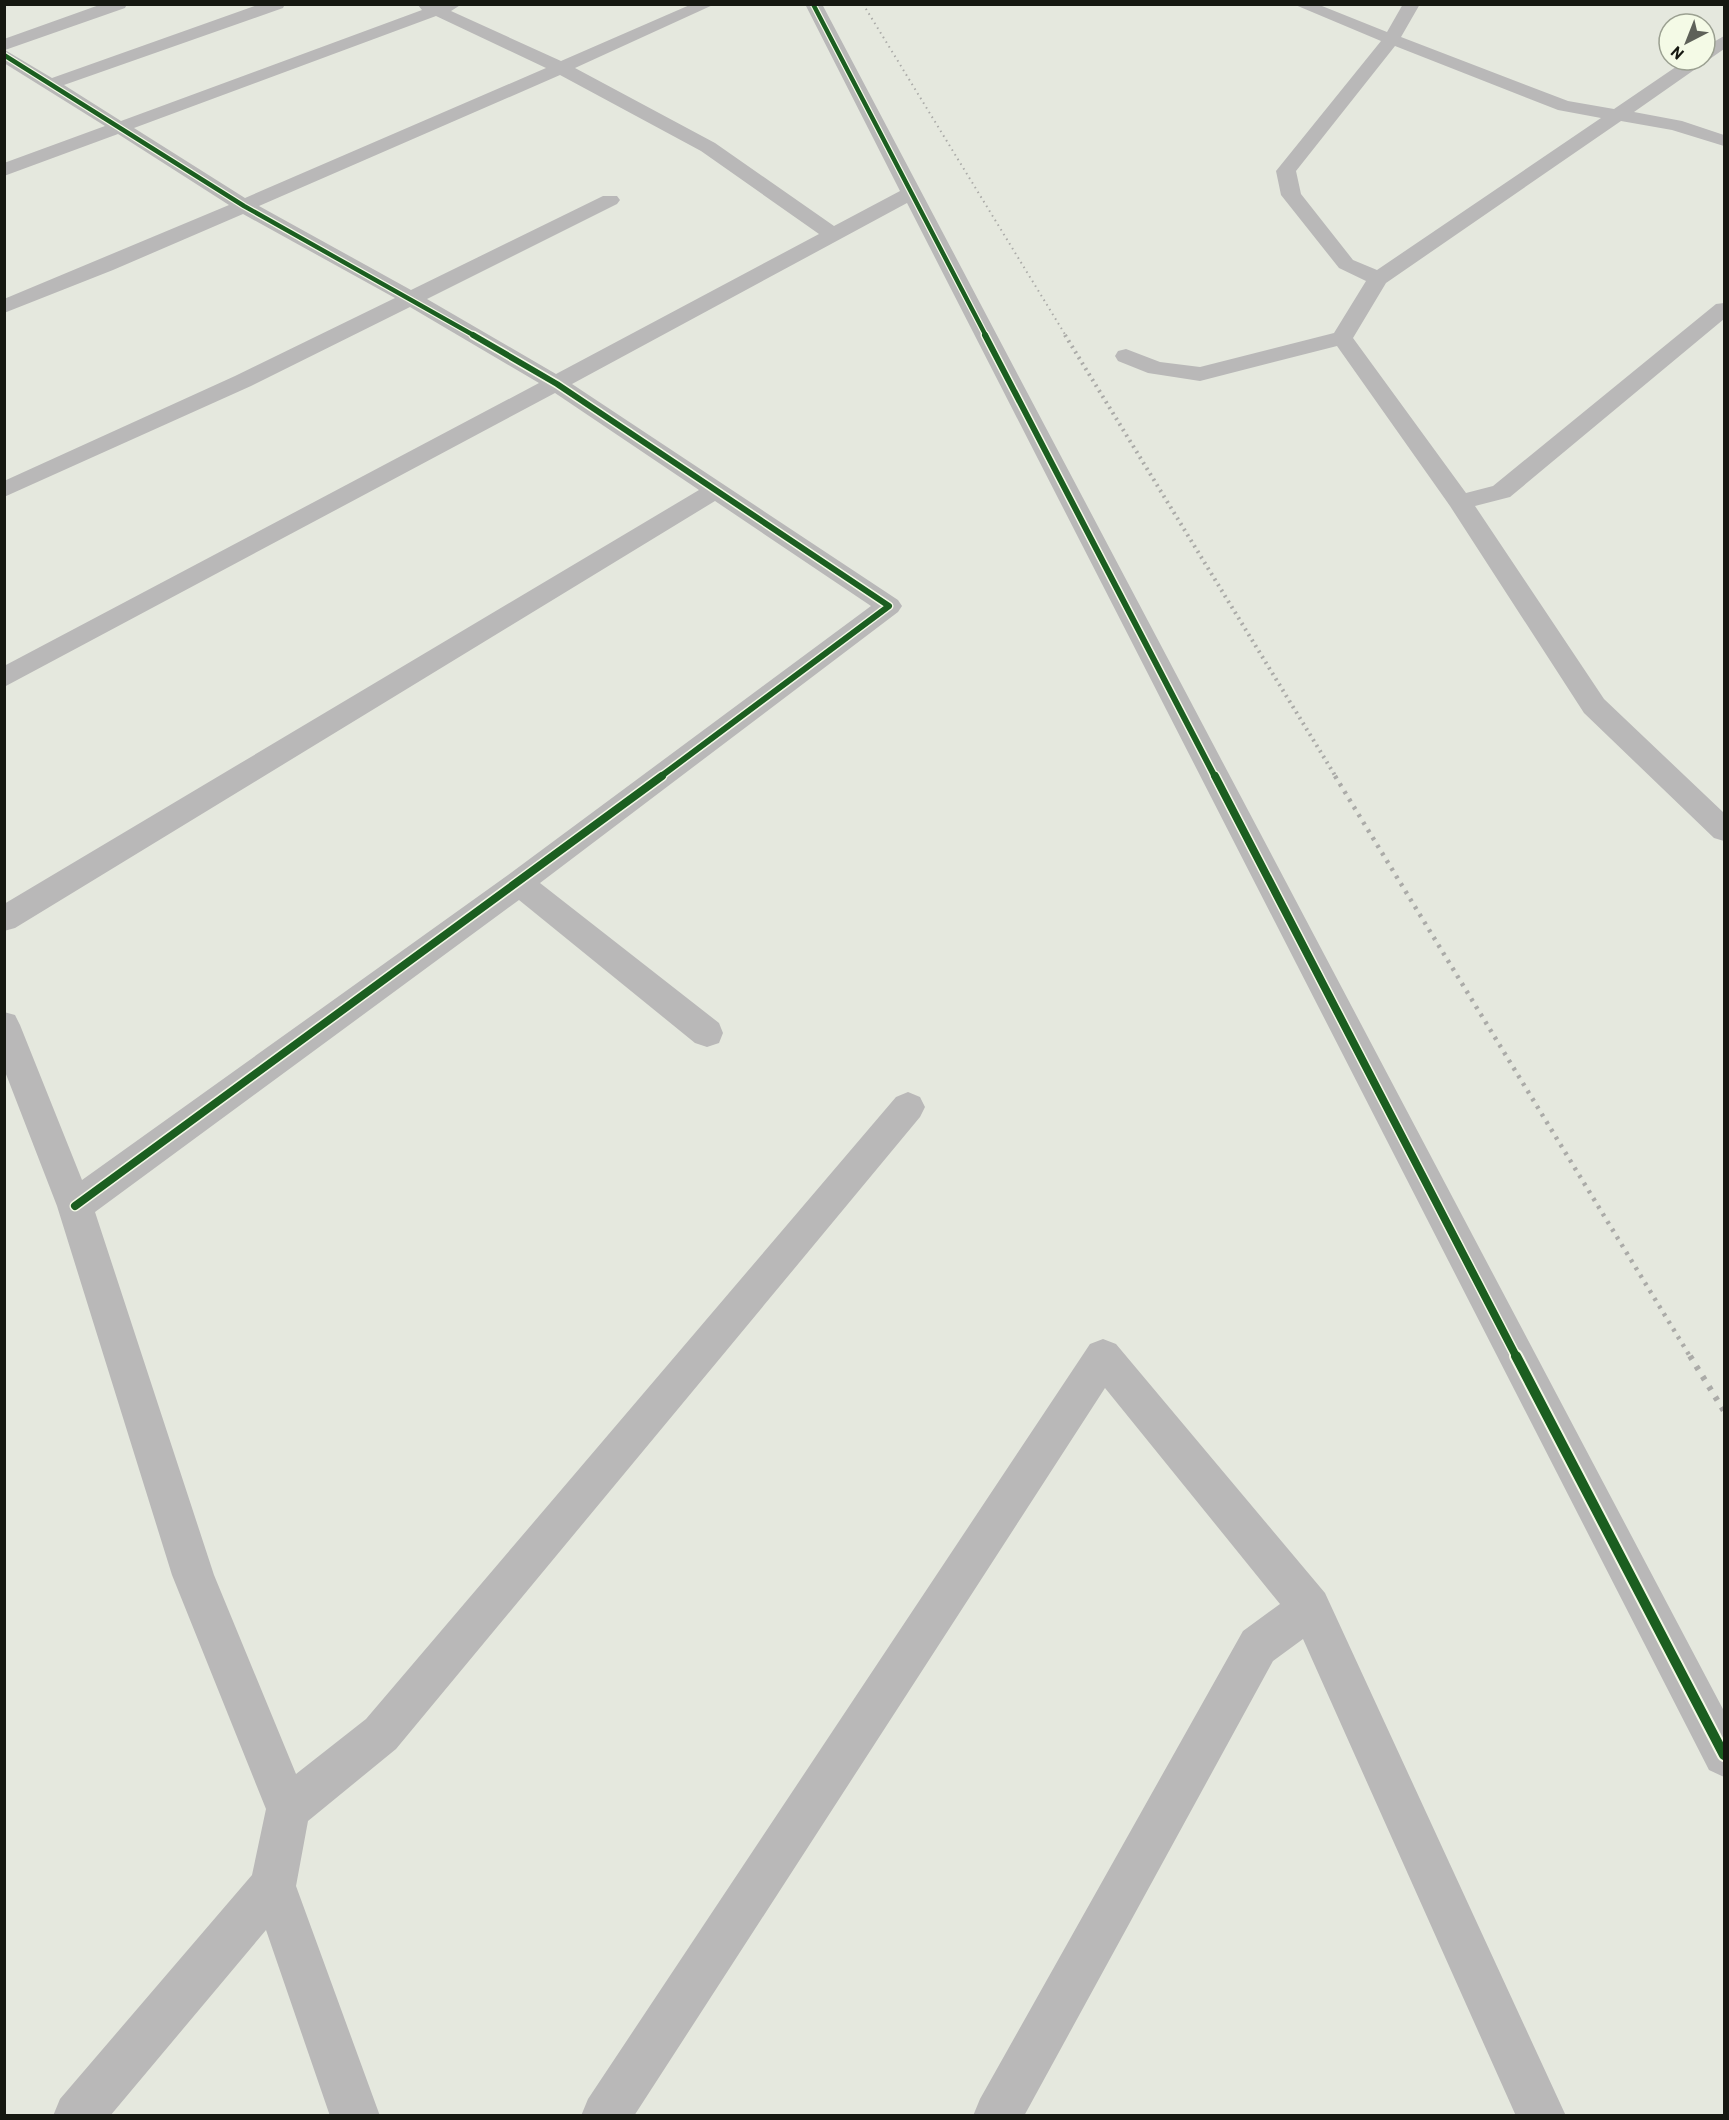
<svg xmlns="http://www.w3.org/2000/svg" width="1729" height="2120" font-family="Barlow,sans-serif">
	<style>
		.lines { fill: none; stroke-linecap: round; stroke-linejoin: round }
		.street { fill: #b9b8b8; fill-rule: evenodd }
		.rail-far3 { stroke: #ababa8; stroke-width: 2; stroke-dasharray: 1.5 4; stroke-linecap: butt }
		.rail-far2 { stroke: #ababa8; stroke-width: 4; stroke-dasharray: 2 4.5; stroke-linecap: butt }
		.rail-far1 { stroke: #ababa8; stroke-width: 4.5; stroke-dasharray: 3 6; stroke-linecap: butt }
		.rail { stroke: #ababa8; stroke-width: 6; stroke-dasharray: 4 8; stroke-linecap: butt }
		.cycleway-far3-casing { stroke: #f4fae6; stroke-width: 7 }
		.cycleway-far2-casing { stroke: #f4fae6; stroke-width: 9 }
		.cycleway-far1-casing { stroke: #f4fae6; stroke-width: 11 }
		.cycleway-casing { stroke: #f4fae6; stroke-width: 14 }
		.cycleway-far3 { stroke: #1b5e20; stroke-width: 4.5 }
		.cycleway-far2 { stroke: #1b5e20; stroke-width: 6 }
		.cycleway-far1 { stroke: #1b5e20; stroke-width: 8 }
		.cycleway { stroke: #1b5e20; stroke-width: 10 }
	</style>
	<rect width="100%" height="100%" fill="#e5e8de"/>
	<g class="lines">
		<g class="street">
			<path d="M102,4H127L125,8L5,50L52,78L260,4H285L283,8L64,85L121,121L422,10L417,4H462L451,11L561,61L692,4H715L575,68L715,143L834,226L900,191L805,4H822L1724,1711V1777L1709,1770L907,203L572,384L898,600L902,606L898,612L540,883L719,1023L723,1033L719,1043L707,1047L695,1043L519,900L95,1212L214,1575L296,1774L366,1719L896,1097L908,1092L920,1097L925,1107L920,1117L396,1749L308,1821L296,1886L380,2116H330L266,1930L110,2116H53L60,2099L252,1875L266,1809L172,1575L57,1206L4,1069V1012L15,1015L20,1025L82,1180L508,875L871,606L715,501L15,928L4,931V904L699,490L555,393L4,687V666L539,383L410,307L251,386L4,497V481L235,376L395,298L243,214L113,270L4,313V299L229,205L118,134L4,176V163L105,126L4,63V39ZM436,16L546,68L245,198L134,128ZM560,75L701,151L819,234L556,374L427,299L617,204L620,200L617,196H603L411,290L259,206Z"/>
			<path d="M1293,4H1317L1387,32L1403,4H1420L1401,37L1568,101L1614,109L1686,60H1705V47L1724,36V49L1634,112L1682,121L1724,135V146L1672,130L1621,121L1386,283L1353,338L1466,493L1493,486L1716,304L1724,303V319L1510,497L1475,506L1604,699L1724,813V841L1714,838L1584,713L1450,506L1337,346L1200,381L1148,373L1118,361L1115,356L1118,351L1126,349L1160,362L1200,367L1334,333L1366,281L1339,268L1281,195L1276,171L1381,41ZM1395,46L1558,110L1601,118L1377,270L1353,260L1301,194L1296,171Z"/>
			<path d="M1103,1339L1116,1344L1325,1593L1566,2116H1516L1303,1639L1273,1661L1024,2116H973L980,2099L1243,1631L1280,1604L1105,1388L634,2116H581L588,2099L1090,1344Z"/>
		</g>
		<path class="rail-far3" d="M863,4L1066,336"/>
		<path class="rail-far2" d="M1065,335L1336,777"/>
		<path class="rail-far1" d="M1335,776L1691,1358"/>
		<path class="rail" d="M1690,1356L1724,1411"/>
		<defs>
			<g id="cycleway-far3">
				<path d="M813,4L986,336"/>
				<path d="M4,55L244,206L475,336"/>
			</g>
			<g id="cycleway-far2">
				<path d="M473,335L557,384L889,606L660,777"/>
				<path d="M985,335L1215,777"/>
			</g>
			<g id="cycleway-far1">
				<path d="M1215,776L1517,1358"/>
				<path d="M75,1206L662,776"/>
			</g>
			<path id="cycleway" d="M1516,1356L1724,1755"/>
		</defs>
		<use href="#cycleway-far3" class="cycleway-far3-casing"/>
		<use href="#cycleway-far2" class="cycleway-far2-casing"/>
		<use href="#cycleway-far1" class="cycleway-far1-casing"/>
		<use href="#cycleway" class="cycleway-casing"/>
		<use href="#cycleway-far3" class="cycleway-far3"/>
		<use href="#cycleway-far2" class="cycleway-far2"/>
		<use href="#cycleway-far1" class="cycleway-far1"/>
		<use href="#cycleway" class="cycleway"/>
	</g>
	<rect width="1729" height="2120" fill="none" stroke="#161811" stroke-width="12"/>
	<g transform="translate(1687 42) rotate(222)"><circle r="28" fill="#f4fae6" stroke="#9ba091" stroke-width="1.5"/>
	<path d="M0-4.5L10 22L0 15L-10 22Z" fill="#5e6159"/>
	<text y="-9" font-size="16" font-weight="bold" text-anchor="middle" fill="#161811">N</text>
	</g>
</svg>
